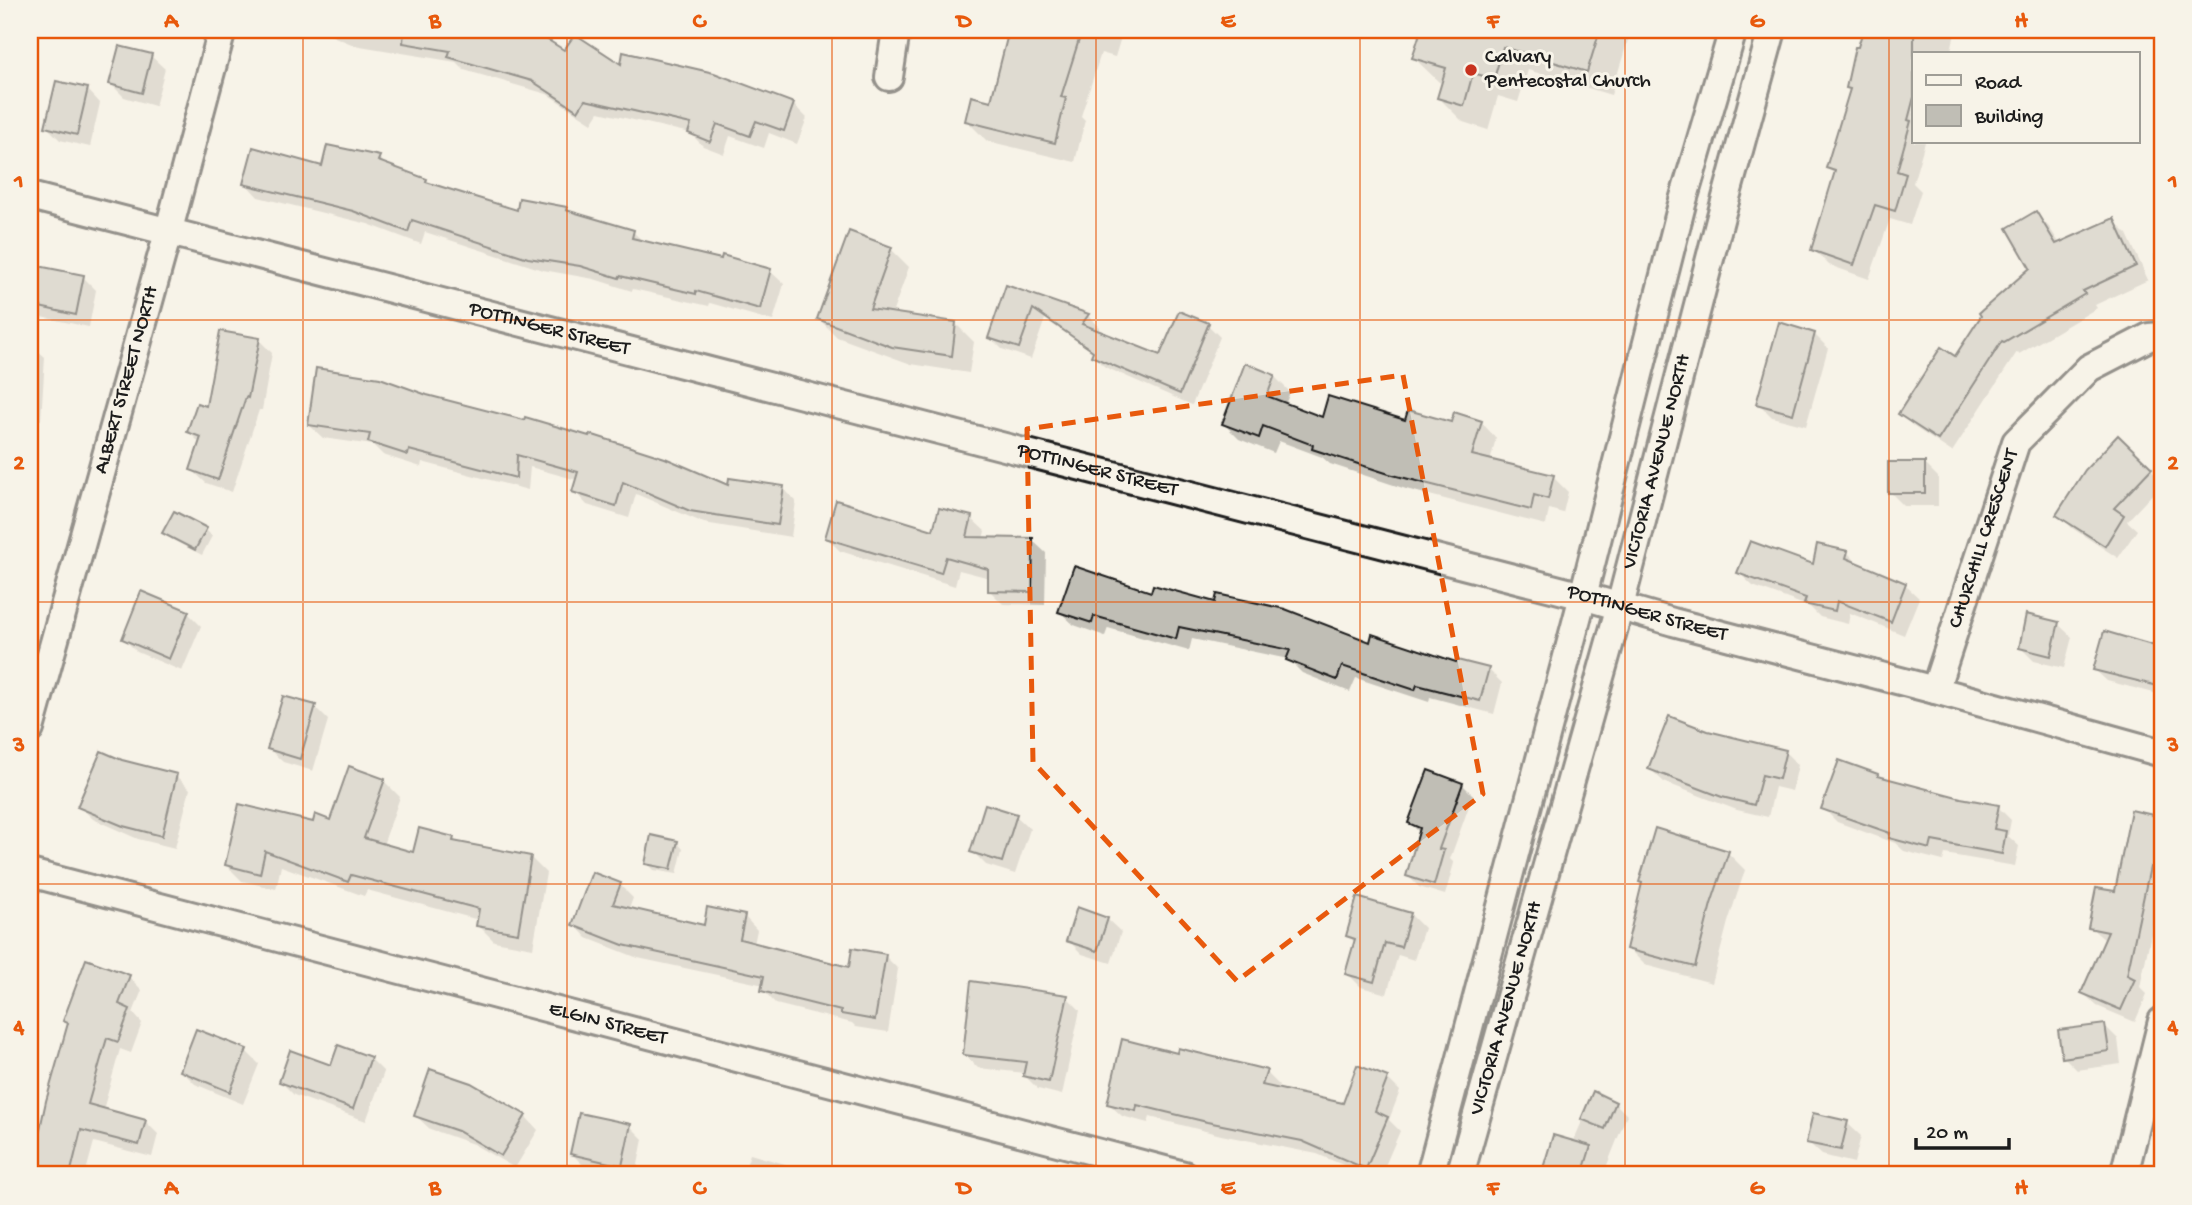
<svg xmlns="http://www.w3.org/2000/svg" width="2192" height="1205" font-family="'Gochi Hand',sans-serif">
	<style>
		.shadow { fill: #0003 }
		.building { fill: #c0beb5; stroke: #1c1c1c; stroke-width: 2 }
		.lines { fill: none; stroke-linecap: round; stroke-linejoin: round }
		.street-casing { stroke: #1c1c1c; stroke-width: 32 }
		.street { stroke: #f7f3e8; stroke-width: 26 }
		.marked { fill: none; stroke: #e8590c; stroke-width: 5; stroke-dasharray: 14 9; stroke-linejoin: round }
		.grid { fill: none; stroke: #e8590c; stroke-width: 2; stroke-opacity: 0.55 }
		.poi-dot { fill: #c8321e; stroke: #f7f3e8; stroke-width: 2.5 }
		.labels { text-anchor: middle; dominant-baseline: central; stroke-width: 6; stroke-linejoin: round; paint-order: stroke }
		.poi-label { font-size: 21px; fill: #1c1c1c; stroke: #f7f3e8; text-anchor: start }
		.street-label { font-size: 21px; fill: #1c1c1c; stroke: #f7f3e8 }
		.neatline { fill: none; stroke: #e8590c; stroke-width: 2.5 }
		.grid-label { font-size: 23px; text-anchor: middle; font-weight: bold; fill: #e8590c }
	</style>
	<rect width="100%" height="100%" fill="#f7f3e8"/>
	<filter id="ink" filterUnits="userSpaceOnUse"><feTurbulence type="fractalNoise" baseFrequency=".0143" numOctaves="2"/><feDisplacementMap in="SourceGraphic" scale="14" xChannelSelector="R" yChannelSelector="G"/><feConvolveMatrix kernelMatrix="1 2 1 2 8 2 1 2 1" color-interpolation-filters="sRGB"/></filter>
	<g filter="url(#ink)">
		<g class="shadow">
			<path d="M318,30H520L536,34L564,53L622,66L713,75L794,105L807,118L797,144L769,133L764,148L730,136L724,154L703,146L690,133L599,112L592,123L547,94L464,70L456,62L354,45Z"/>
			<path d="M1012,30H1114L1121,37L1115,57L1101,53L1081,116L1085,120L1075,162L987,141L967,121L993,103Z"/>
			<path d="M1423,30H1631L1611,95L1528,70L1518,102L1498,96L1488,130L1463,122L1439,98L1443,83L1439,82L1414,58Z"/>
			<path d="M1865,30H1956L1950,54H1914V142H1925L1913,183L1921,191L1910,225L1890,219L1869,279L1829,265L1813,249L1835,175L1828,168L1851,91L1848,88Z"/>
			<path d="M151,56L165,69L155,106L124,97L111,84Z"/>
			<path d="M87,89L100,103L90,147L60,140L47,127Z"/>
			<path d="M379,158L388,166L426,181L431,186L518,213L566,208L570,213L633,232L644,242L770,271L784,284L773,321L710,303L709,306L633,289L632,291L594,279L543,270L425,232L421,244L368,224L258,197L245,183Z"/>
			<path d="M2036,214L2049,227L2060,244L2114,221L2127,234L2148,280L2095,305L2097,308L2019,354L2017,352L1952,452L1914,427L1900,414L1955,358L2032,268Z"/>
			<path d="M2156,225H2162V267L2154,259Z"/>
			<path d="M891,249L909,267L892,314L956,324L974,342L969,373L911,364L837,337L819,319Z"/>
			<path d="M35,267L83,277L96,290L89,327L41,317L30,306Z"/>
			<path d="M1007,287L1088,316L1100,327L1097,332L1161,358L1180,313L1208,325L1220,337L1192,405L1105,367L1093,355L1094,353L1045,319L1031,359L1002,349L990,337Z"/>
			<path d="M1814,334L1828,348L1806,426L1772,417L1758,403Z"/>
			<path d="M259,340L272,353L262,410H259L232,492L206,483L192,470L201,444L189,432Z"/>
			<path d="M30,344L45,357L41,420L30,419Z"/>
			<path d="M1274,376L1290,392L1285,405L1323,419L1452,424L1481,422L1496,438L1490,462L1553,477L1568,492L1563,513L1549,509L1546,525L1406,489L1330,464L1322,457L1279,441L1274,453L1239,439L1224,424Z"/>
			<path d="M426,396L730,487L783,488L796,501L791,537L704,523L636,494L629,518L587,505L574,491L577,480L530,467L528,490L422,462L421,467L383,455L373,445L323,438L309,425Z"/>
			<path d="M2118,438L2162,480V484L2127,521L2137,530L2118,558L2072,528L2059,514Z"/>
			<path d="M1925,464L1938,477V506H1904L1890,492Z"/>
			<path d="M971,518L985,531L983,539L1032,540L1046,553L1045,605L1003,604L990,591V578L959,570L955,586L840,551L827,538L934,532Z"/>
			<path d="M206,530L212,536L202,555L171,539L164,533Z"/>
			<path d="M1847,552L1861,566L1905,585L1919,598L1904,635L1850,613L1848,624L1820,617L1810,607L1753,586L1739,573L1814,566Z"/>
			<path d="M1153,594L1489,670L1502,683L1494,714L1430,697L1429,702L1356,678L1350,692L1302,673L1288,659L1192,639L1189,651L1108,628L1105,636L1074,625L1060,612Z"/>
			<path d="M188,613L201,626L182,671L137,652L124,639Z"/>
			<path d="M2058,624L2072,637L2064,668L2034,661L2021,648Z"/>
			<path d="M2162,636V695L2107,681L2095,670L2159,648Z"/>
			<path d="M315,707L328,720L313,771L283,762L269,749Z"/>
			<path d="M1708,733L1785,752L1798,765L1792,791L1775,787L1768,817L1737,810L1664,782L1650,769Z"/>
			<path d="M121,762L176,776L190,789L175,848L138,839L93,819L79,806Z"/>
			<path d="M350,769L384,781L400,797L383,845L414,855L453,838L459,844L530,857L546,873L533,948L494,941L478,925L479,920L367,890L364,896L281,866L276,889L242,881L226,865L314,824L331,822Z"/>
			<path d="M1877,775L1881,779L1998,807L2011,820L2008,836L2019,846L2015,866L1945,854L1943,861L1904,851L1895,843L1837,822L1823,808Z"/>
			<path d="M1462,784L1473,795L1450,859L1454,863L1445,895L1419,887L1408,876L1420,833L1410,823Z"/>
			<path d="M1016,816L1030,829L1015,874L986,865L972,851Z"/>
			<path d="M2159,818L2162,821V880L2140,987L2147,994L2135,1022L2097,1006L2083,993L2106,941L2090,927L2116,893Z"/>
			<path d="M677,842L683,849L677,874L654,870L647,863Z"/>
			<path d="M1728,853L1745,870L1728,922L1712,983L1645,965L1628,948Z"/>
			<path d="M620,885L633,898L629,909L705,927L744,916L757,930L754,944L850,969L885,956L898,969L888,1032L856,1027L852,1023L776,1004L763,990L764,985L638,958L587,938L574,924Z"/>
			<path d="M1410,914L1424,928L1414,960L1398,955L1387,994L1361,987L1347,973L1356,944L1348,935Z"/>
			<path d="M1107,919L1121,932L1111,963L1082,954L1068,940Z"/>
			<path d="M129,977L142,990L133,1013L142,1023L131,1053L120,1049L103,1110L145,1121L158,1134L152,1157L94,1142L85,1175H30L48,1101L69,1025L65,1021Z"/>
			<path d="M1067,997L1080,1010L1062,1095L1038,1089L1025,1076V1073L978,1068L965,1055Z"/>
			<path d="M2104,1025L2118,1039L2121,1064L2077,1070L2064,1057Z"/>
			<path d="M246,1051L259,1064L243,1104L195,1084L182,1071Z"/>
			<path d="M1178,1055L1266,1072L1279,1085L1277,1090L1344,1105L1387,1078L1400,1091L1389,1120L1400,1131L1381,1175H1367L1317,1154L1221,1135L1150,1117L1148,1123L1122,1116L1109,1104Z"/>
			<path d="M370,1058L384,1072L366,1121L294,1095L281,1082Z"/>
			<path d="M1594,1094L1615,1103L1627,1115L1603,1175H1543L1554,1137L1573,1142Z"/>
			<path d="M416,1116H525L538,1130L515,1168L473,1144L430,1129Z"/>
			<path d="M1847,1123L1861,1136L1854,1163L1822,1155L1808,1142Z"/>
			<path d="M630,1126L643,1139L636,1175H622L585,1167L572,1154Z"/>
			<path d="M750,1154L785,1164L792,1171L810,1175H743Z"/>
		</g>
		<g class="building">
			<path d="M404,30H532L564,50L575,34L621,64L623,52L714,73L794,103L784,131L756,121L750,136L717,124L710,142L688,133L691,124L585,100L578,111L532,81L448,57L450,51L403,43Z"/>
			<path d="M1009,30H1082L1061,97L1066,98L1055,143L965,121L971,96L991,101Z"/>
			<path d="M1421,30H1600L1587,72L1503,47L1494,79L1473,73L1464,106L1437,98L1446,68L1412,58Z"/>
			<path d="M1863,30H1914V97L1908,120L1911,121L1897,171L1906,174L1895,211L1875,205L1854,265L1811,250L1835,171L1826,168L1850,89L1846,88L1855,47H1858Z"/>
			<path d="M119,46L152,54L142,93L109,84Z"/>
			<path d="M56,81L88,88L77,135L45,127Z"/>
			<path d="M327,145L380,156L378,161L427,179L426,182L517,210L519,198L567,207L566,210L634,230L632,238L721,259L722,255L771,269L760,309L696,291V294L620,276L619,278L580,266L528,258L412,220L408,232L353,211L243,184L253,147L322,166Z"/>
			<path d="M2036,211L2056,244L2114,218L2136,266L2083,291L2085,294L2004,342L2002,341L1938,440L1898,414L1941,347L1955,356L1981,316L1979,313L2030,268L2007,228Z"/>
			<path d="M849,231L892,247L870,309L956,322L952,356L892,347L817,319Z"/>
			<path d="M33,265L84,275L76,315L30,305V284Z"/>
			<path d="M1006,285L1089,314L1082,324L1160,355L1179,311L1209,323L1180,394L1091,356L1093,351L1033,309L1019,348L988,338Z"/>
			<path d="M1779,322L1815,333L1793,414L1756,404Z"/>
			<path d="M220,331L260,338L248,398L246,397L218,480L190,470L201,437L187,432L197,403L206,406Z"/>
			<path d="M1245,363L1275,375L1267,396L1322,417L1328,396L1405,420L1408,410L1451,422L1454,412L1482,421L1472,455L1554,475L1548,499L1534,495L1531,510L1389,474L1312,449L1313,445L1263,426L1259,438L1222,424Z"/>
			<path d="M316,368L380,378L427,395L524,420L525,417L589,436L590,434L665,458L728,485L729,478L784,486L778,525L690,511L623,482L616,506L572,492L578,472L517,455L516,478L409,450L408,455L368,442L370,434L308,425Z"/>
			<path d="M2118,435L2152,468L2114,508L2124,515L2105,546L2056,515L2085,470Z"/>
			<rect x="1888" y="462" width="37" height="31"/>
			<path d="M836,500L933,530L939,508L972,516L967,537L1033,538L1032,592L988,591V569L946,557L941,573L825,538Z"/>
			<path d="M174,511L207,528L195,550L162,533Z"/>
			<path d="M1750,541L1813,564L1817,544L1848,551L1846,558L1906,583L1891,622L1837,601L1835,611L1804,604L1806,598L1737,573Z"/>
			<path d="M1074,566L1151,592L1153,585L1215,602L1217,594L1285,609L1370,642L1372,634L1456,662L1457,660L1489,668L1480,701L1417,685L1415,690L1342,666L1337,680L1286,660L1290,650L1179,627L1176,639L1094,616L1092,623L1058,612Z"/>
			<path d="M141,591L189,611L169,659L122,639Z"/>
			<path d="M2026,614L2059,622L2051,656L2019,648Z"/>
			<path d="M2104,631L2162,648V687L2093,670Z"/>
			<path d="M283,696L316,705L300,759L267,749Z"/>
			<path d="M1669,716L1708,731L1786,750L1779,779L1762,775L1754,805L1722,797L1648,769Z"/>
			<path d="M101,751L122,760L177,774L162,836L123,826L77,807Z"/>
			<path d="M1839,760L1878,774V776L1961,798L1999,805L1994,829L2006,831L2002,854L1932,841L1930,849L1889,838L1890,833L1821,809Z"/>
			<path d="M349,766L385,779L364,838L413,852L419,828L454,837L453,841L531,856L518,933L476,926L479,909L351,875L348,882L265,851L260,874L225,865L239,804L313,822L315,814L330,820Z"/>
			<path d="M1428,770L1463,783L1439,849L1444,850L1434,885L1406,876L1420,828L1408,823Z"/>
			<path d="M985,804L1017,814L1002,862L970,852Z"/>
			<path d="M2131,810L2162,817V825L2154,868L2150,867L2127,975L2135,979L2121,1010L2081,993L2108,932L2088,928L2096,888L2115,891Z"/>
			<path d="M1655,828L1729,851L1711,904L1695,967L1626,949L1642,883L1639,882Z"/>
			<path d="M651,835L678,841L671,869L645,864Z"/>
			<path d="M592,872L621,883L613,904L704,925L707,907L745,915L740,939L849,967L852,948L886,954L875,1020L841,1014V1011L761,991L764,976L623,945L572,925Z"/>
			<path d="M1357,897L1411,913L1401,947L1385,943L1374,982L1345,974L1355,939L1346,936Z"/>
			<path d="M1077,907L1108,918L1097,951L1066,941Z"/>
			<path d="M86,959L130,975L119,1004L130,1009L118,1042L107,1038L88,1104L146,1120L139,1145L81,1130L70,1175H30L46,1101L68,1023L63,1021Z"/>
			<path d="M971,981L1068,995L1049,1082L1023,1076L1026,1062L963,1055Z"/>
			<path d="M2105,1024L2109,1051L2062,1058L2058,1030Z"/>
			<path d="M196,1029L247,1049L230,1092L180,1071Z"/>
			<path d="M1122,1039L1177,1053L1178,1048L1267,1070L1262,1085L1343,1103L1357,1065L1388,1077L1375,1111L1388,1117L1366,1169L1302,1141L1207,1122L1137,1105L1136,1111L1107,1104Z"/>
			<path d="M338,1045L371,1057L353,1109L279,1082L290,1050L331,1065Z"/>
			<path d="M430,1069L471,1083L526,1115L501,1156L458,1131L414,1116Z"/>
			<path d="M1593,1091L1616,1102L1605,1129L1581,1119Z"/>
			<path d="M579,1113L631,1124L622,1166L570,1154Z"/>
			<path d="M1813,1113L1848,1121L1841,1150L1806,1143Z"/>
			<path d="M1553,1135L1591,1146L1582,1175H1541Z"/>
		</g>
		<g class="lines">
			<defs>
				<g id="street">
					<path d="M889,77L896,30"/>
					<path id="s1" d="M30,196L1583,596L1673,622L1935,690L2162,753"/>
					<path id="s2" d="M1935,690L2016,442L2089,368L2149,337L2162,336"/>
					<path id="s3" d="M30,729L168,233L222,30"/>
					<path id="s4" d="M30,873L1184,1175"/>
					<path d="M1430,1175L1583,596L1682,204L1733,30"/>
					<path id="s5" d="M1460,1175L1620,606L1721,216L1772,30"/>
					<path d="M2124,1175L2162,1021"/>
				</g>
			</defs>
			<use href="#street" class="street-casing"/>
			<use href="#street" class="street"/>
		</g>
	</g>
	<path d="M0 0H2192V1205H0ZM1403,375L1483,794L1237,981L1033,762L1027,429Z" fill="#f7f3e8" fill-opacity=".55" fill-rule="evenodd"/>
	<path class="marked" d="M1403,375L1483,794L1237,981L1033,762L1027,429Z"/>
	<path class="grid" d="M303,30V1175M567,30V1175M832,30V1175M1096,30V1175M1360,30V1175M1625,30V1175M1889,30V1175M30,320H2162M30,602H2162M30,884H2162"/>
	<circle class="poi-dot" cx="1471" cy="70" r="7"/>
	<g class="labels">
		<g class="poi-label">
			<text x="1485" y="58">Calvary<tspan x="1485" dy="24">Pentecostal Church</tspan></text>
		</g>
		<g class="street-label">
			<text stroke="none"><textPath href="#s1" startOffset="536">POTTINGER STREET</textPath></text>
			<text stroke="none"><textPath href="#s3" startOffset="362">ALBERT STREET NORTH</textPath></text>
			<text stroke="none"><textPath href="#s5" startOffset="740">VICTORIA AVENUE NORTH</textPath></text>
			<text stroke="none"><textPath href="#s1" startOffset="1102">POTTINGER STREET</textPath></text>
			<text stroke="none"><textPath href="#s2" startOffset="159">CHURCHILL CRESCENT</textPath></text>
			<text stroke="none"><textPath href="#s1" startOffset="1670">POTTINGER STREET</textPath></text>
			<text stroke="none"><textPath href="#s5" startOffset="173">VICTORIA AVENUE NORTH</textPath></text>
			<text stroke="none"><textPath href="#s4" startOffset="597">ELGIN STREET</textPath></text>
		</g>
	</g>
	<rect width="2192" height="1205" fill="none" stroke="#f7f3e8" stroke-width="77"/>
	<rect x="1912" y="52" width="228" height="91" fill="#f7f3e8" stroke="#9f9d96" stroke-width="2"/>
	<rect x="1926" y="75" width="35" height="10" fill="#f7f3e8" stroke="#9f9d96" stroke-width="2"/>
	<text x="1975" y="88" font-size="21" fill="#1c1c1c">Road</text>
	<rect x="1926" y="105" width="35" height="21" fill="#c0beb5" stroke="#9f9d96" stroke-width="2"/>
	<text x="1975" y="122" font-size="21" fill="#1c1c1c">Building</text>
	<path d="M1916 1138v10h93v-10" fill="none" stroke="#1c1c1c" stroke-width="3.5"/>
	<text x="1926" y="1138" font-size="21" fill="#1c1c1c" stroke="#f7f3e8" stroke-width="5" paint-order="stroke">20 m</text>
	<rect x="38" y="38" width="2116" height="1128" class="neatline"/>
	<g class="grid-label">
		<text x="171" y="27">A</text>
		<text x="435" y="27">B</text>
		<text x="699" y="27">C</text>
		<text x="964" y="27">D</text>
		<text x="1228" y="27">E</text>
		<text x="1493" y="27">F</text>
		<text x="1757" y="27">G</text>
		<text x="2021" y="27">H</text>
		<text x="19" y="187">1</text>
		<text x="2173" y="187">1</text>
		<text x="19" y="469">2</text>
		<text x="2173" y="469">2</text>
		<text x="19" y="751">3</text>
		<text x="2173" y="751">3</text>
		<text x="19" y="1033">4</text>
		<text x="2173" y="1033">4</text>
		<text x="171" y="1194">A</text>
		<text x="435" y="1194">B</text>
		<text x="699" y="1194">C</text>
		<text x="964" y="1194">D</text>
		<text x="1228" y="1194">E</text>
		<text x="1493" y="1194">F</text>
		<text x="1757" y="1194">G</text>
		<text x="2021" y="1194">H</text>
	</g>
</svg>
